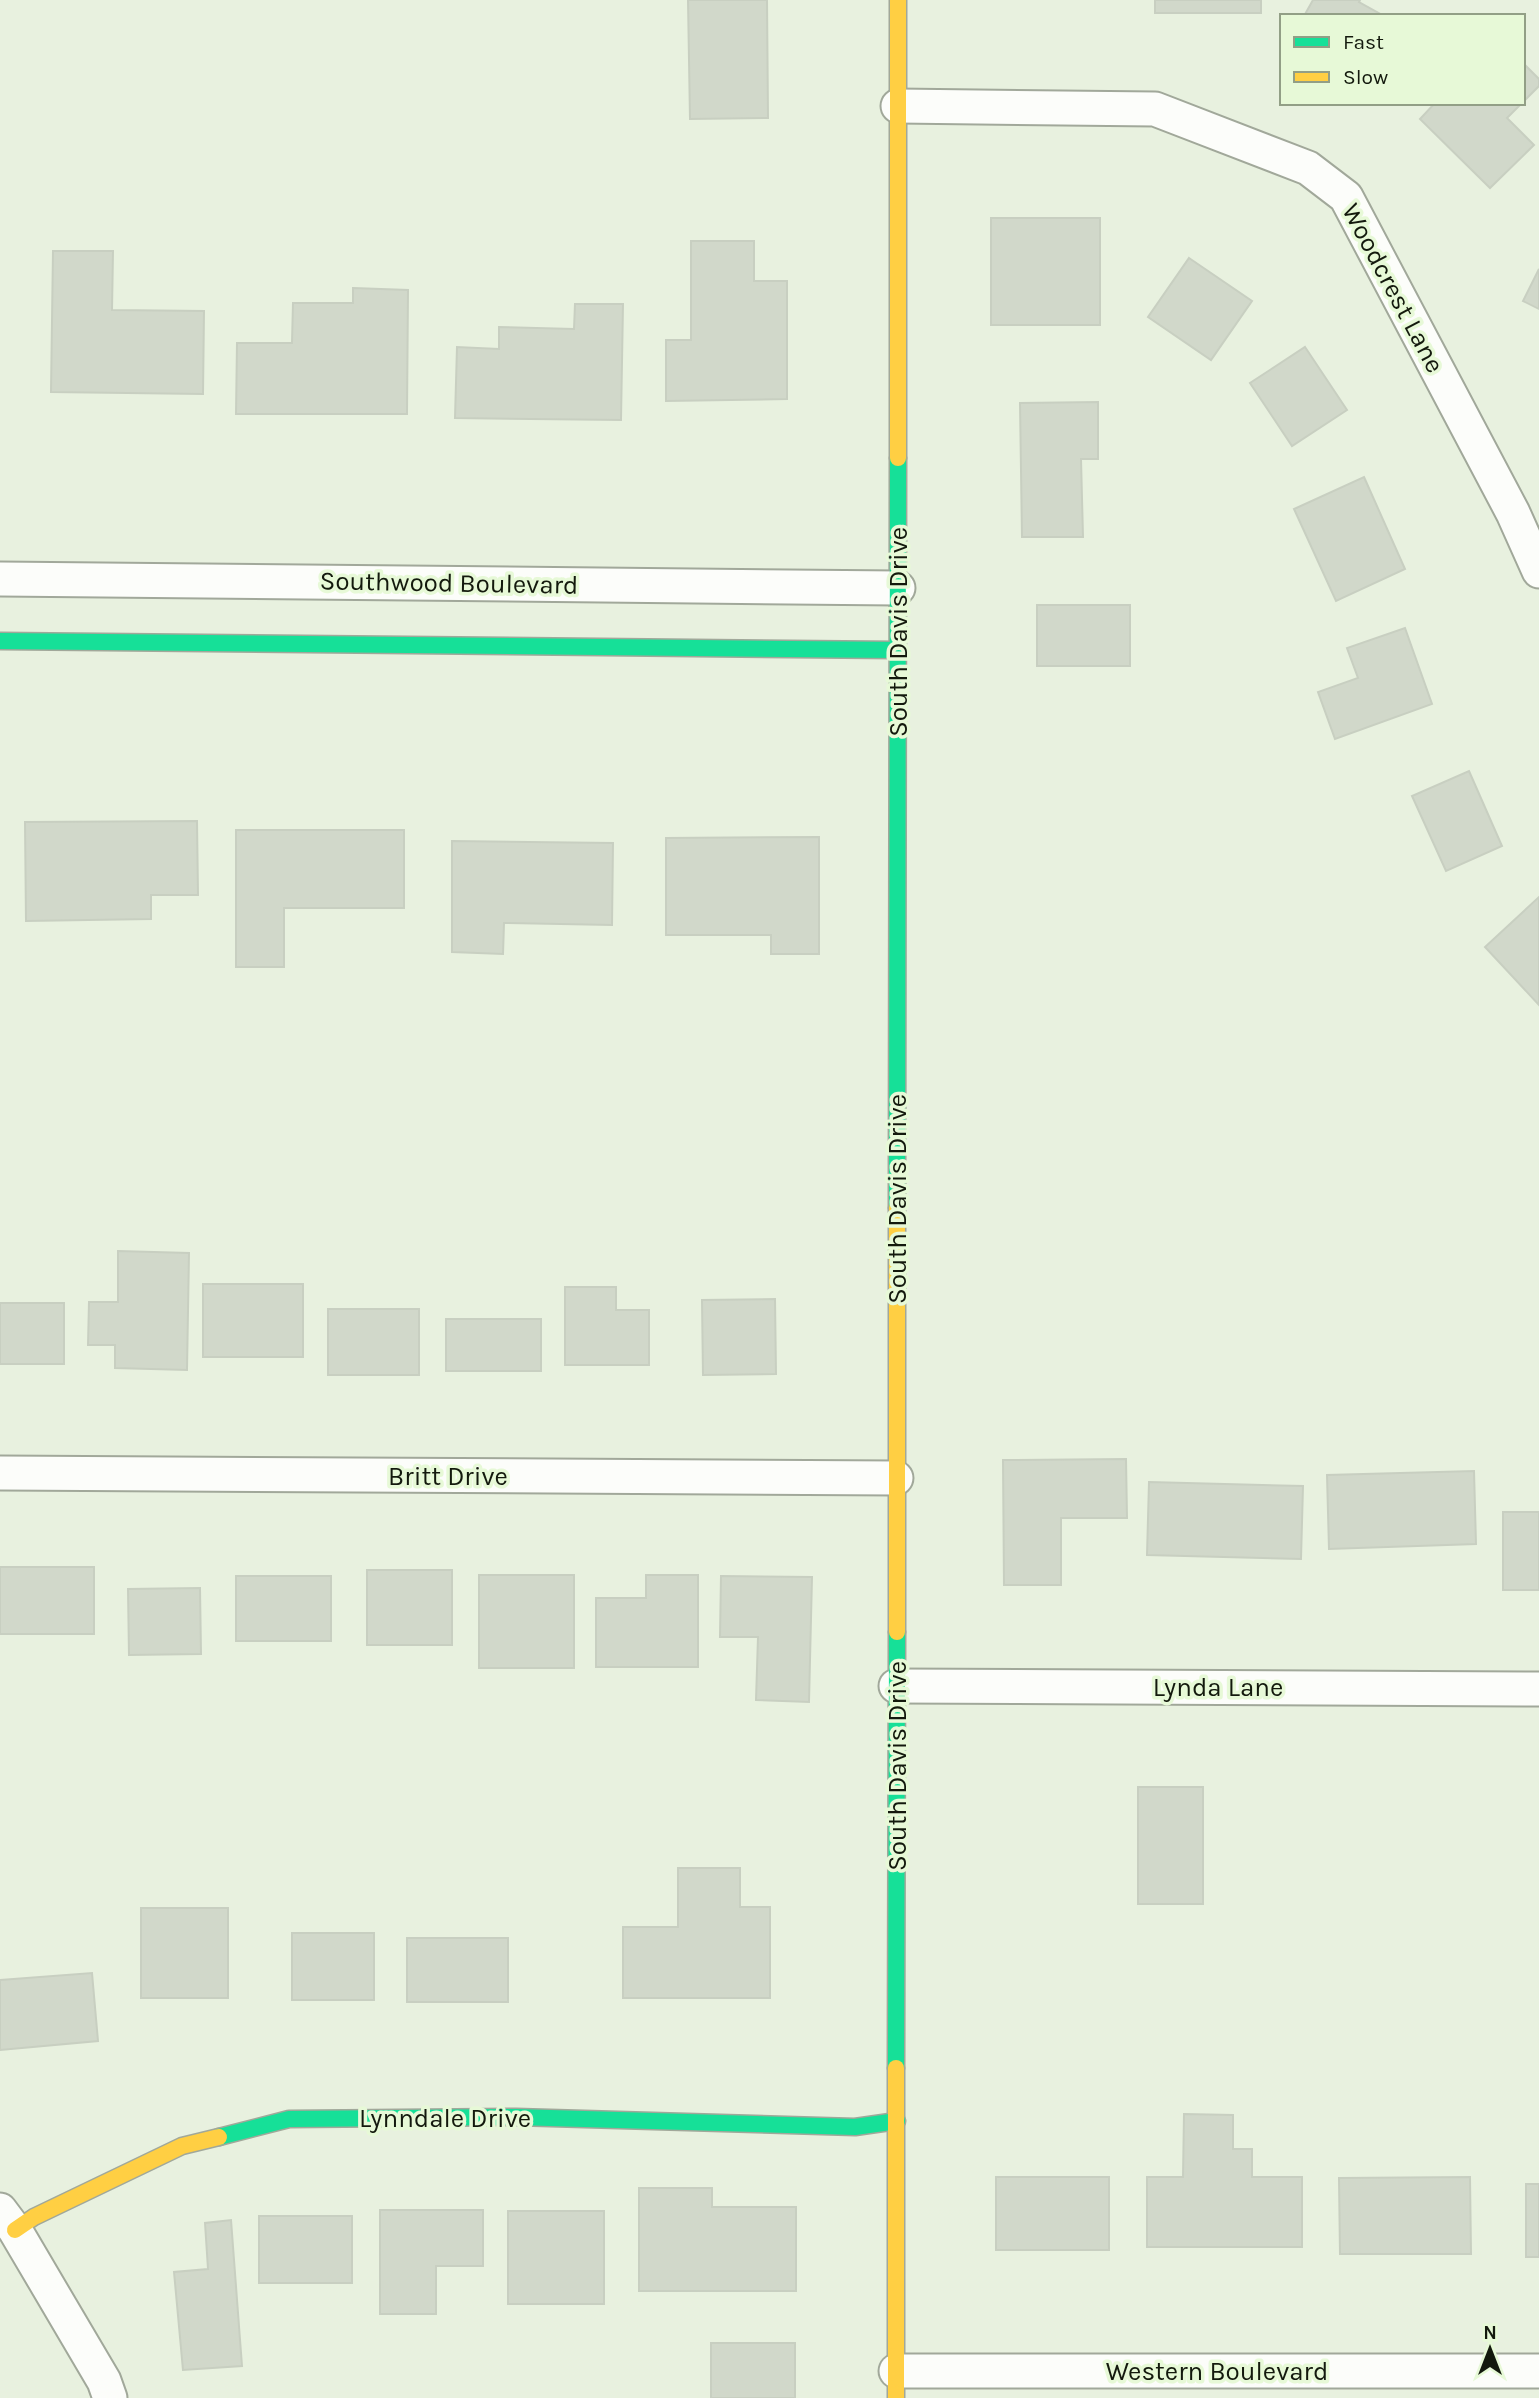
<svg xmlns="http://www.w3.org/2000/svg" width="1539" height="2398" font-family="Karla,sans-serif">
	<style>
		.building { fill: #d1d8ca; stroke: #c8cfc1; stroke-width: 2 }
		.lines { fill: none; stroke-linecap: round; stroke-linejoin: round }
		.street-casing { stroke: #a1a89a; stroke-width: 37 }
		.fast-casing { stroke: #a1a89a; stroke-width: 19 }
		.slow-casing { stroke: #a1a89a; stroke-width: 19 }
		.street { stroke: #fcfdfa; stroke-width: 33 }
		.fast { stroke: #16e098; stroke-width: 16 }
		.slow { stroke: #ffcf43; stroke-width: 16 }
		.labels { text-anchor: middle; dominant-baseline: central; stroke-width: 7; stroke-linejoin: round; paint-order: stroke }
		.street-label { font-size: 26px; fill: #13190d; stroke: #e7f9d7 }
	</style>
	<rect width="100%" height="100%" fill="#e8f1df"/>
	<g class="building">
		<path d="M688,0H767L768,118L690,119Z"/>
		<rect x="1155" y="0" width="106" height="13"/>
		<path d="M1313,0H1360L1359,2L1384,16H1304Z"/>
		<path d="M1523,63L1539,79V86L1523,102Z"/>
		<path d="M1435,103H1522L1507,118L1534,145L1490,188L1420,119Z"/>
		<rect x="991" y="218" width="109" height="107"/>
		<path d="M691,241H754V281H787V399L666,401V340H691Z"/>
		<path d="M53,251H113L112,310L204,311L203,394L51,392Z"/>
		<path d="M1189,258L1252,301L1211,360L1148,317Z"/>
		<path d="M1539,269V309L1523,301Z"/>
		<path d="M353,288L408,290L407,414H236L237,343H292L293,303H353Z"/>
		<path d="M575,304H623L621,420L455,418L457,347L499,349V327L574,329Z"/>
		<path d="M1305,347L1347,410L1292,446L1250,383Z"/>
		<path d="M1098,402V459H1081L1083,537H1022L1020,403Z"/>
		<path d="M1364,477L1405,569L1336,601L1294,509Z"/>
		<rect x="1037" y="605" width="93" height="61"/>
		<path d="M1405,628L1432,704L1335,739L1318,692L1358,678L1347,648Z"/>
		<path d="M1469,771L1502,846L1446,871L1412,796Z"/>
		<path d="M197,821L198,895H151V919L26,921L25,822Z"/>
		<path d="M236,830H404V908H284V967H236Z"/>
		<path d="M819,837V954H771V935H666V838Z"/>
		<path d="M452,841L613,843L612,925L504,923L503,954L452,952Z"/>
		<path d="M1539,897V1005L1485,947Z"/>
		<path d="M118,1251L189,1253L187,1370L115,1368V1345H88L89,1302H118Z"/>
		<rect x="203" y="1284" width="100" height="73"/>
		<path d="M565,1287H616V1310H649V1365H565Z"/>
		<path d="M775,1299L776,1374L703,1375L702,1300Z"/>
		<rect x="0" y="1303" width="64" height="61"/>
		<rect x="328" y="1309" width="91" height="66"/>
		<rect x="446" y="1319" width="95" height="52"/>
		<path d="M1126,1459L1127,1518H1061V1585H1004L1003,1460Z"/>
		<path d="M1474,1471L1476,1544L1329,1549L1327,1475Z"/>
		<path d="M1149,1482L1303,1486L1301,1559L1147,1555Z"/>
		<rect x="1503" y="1512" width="36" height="78"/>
		<rect x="0" y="1567" width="94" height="67"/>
		<rect x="367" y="1570" width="85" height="75"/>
		<rect x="479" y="1575" width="95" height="93"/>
		<path d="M646,1575H698V1667H596V1598H646Z"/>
		<rect x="236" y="1576" width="95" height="65"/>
		<path d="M721,1576L812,1577L809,1702L756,1700L758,1637H720Z"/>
		<path d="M200,1588L201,1654L129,1655L128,1589Z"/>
		<rect x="1138" y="1787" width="65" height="117"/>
		<path d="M678,1868H740V1907H770V1998H623V1927H678Z"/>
		<rect x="141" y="1908" width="87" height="90"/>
		<rect x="292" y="1933" width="82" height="67"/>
		<rect x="407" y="1938" width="101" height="64"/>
		<path d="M92,1973L98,2041L0,2050V1980Z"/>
		<path d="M1184,2114L1233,2115V2149H1252V2177H1302V2247H1147V2177H1183Z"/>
		<rect x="996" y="2177" width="113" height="73"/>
		<path d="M1470,2177L1471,2254H1340L1339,2178Z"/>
		<rect x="1526" y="2184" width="13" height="73"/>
		<path d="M639,2188H712V2207H796V2291H639Z"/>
		<path d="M380,2210H483V2266H436V2314H380Z"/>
		<rect x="508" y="2211" width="96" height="93"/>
		<rect x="259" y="2216" width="93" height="67"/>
		<path d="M231,2220L242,2366L183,2370L174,2272L208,2269L205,2223Z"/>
		<rect x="711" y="2343" width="84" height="55"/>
	</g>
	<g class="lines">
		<defs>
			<g id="street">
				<path d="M898,106L1155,109L1308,168L1346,197L1513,513L1539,571"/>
				<path d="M0,579L898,588"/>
				<path d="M0,1473L896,1478"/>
				<path d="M896,1686L1539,1689"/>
				<path d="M0,2210L15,2230L104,2381L110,2398"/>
				<path d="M896,2371H1539"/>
			</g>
			<g id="fast">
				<path d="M0,641L898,650"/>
				<path d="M897,1208L898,458"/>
				<path d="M896,2068L897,1632"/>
				<path d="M219,2137L289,2119L516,2117L855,2127L897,2121"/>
			</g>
			<g id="slow">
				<path d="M898,458V0"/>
				<path d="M897,1632V1208"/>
				<path d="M15,2230L34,2217L182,2146L219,2137"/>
				<path d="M896,2398V2068"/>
			</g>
		</defs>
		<use href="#street" class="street-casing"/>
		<use href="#fast" class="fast-casing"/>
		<use href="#slow" class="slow-casing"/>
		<use href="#street" class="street"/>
		<use href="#fast" class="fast"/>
		<use href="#slow" class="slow"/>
	</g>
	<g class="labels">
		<g class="street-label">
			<text transform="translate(1393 288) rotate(62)">Woodcrest Lane</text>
			<text transform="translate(449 583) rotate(1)">Southwood Boulevard</text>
			<text transform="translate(898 632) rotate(-90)">South Davis Drive</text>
			<text transform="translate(897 1199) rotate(-90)">South Davis Drive</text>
			<text x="448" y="1476">Britt Drive</text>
			<text x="1218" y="1687">Lynda Lane</text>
			<text transform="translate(897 1766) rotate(-90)">South Davis Drive</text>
			<text x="445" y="2118">Lynndale Drive</text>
			<text x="1217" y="2371">Western Boulevard</text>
		</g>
	</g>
	<rect x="1280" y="14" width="245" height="91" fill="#e7f9d7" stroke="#929f86" stroke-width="2"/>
	<rect x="1294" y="37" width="35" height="10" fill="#16e098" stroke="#929f86" stroke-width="2"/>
	<text x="1343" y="49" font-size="21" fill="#13190d">Fast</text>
	<rect x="1294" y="72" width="35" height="10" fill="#ffcf43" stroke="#929f86" stroke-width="2"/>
	<text x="1343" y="84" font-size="21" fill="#13190d">Slow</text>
	<g transform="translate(1490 2349)" stroke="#e7f9d7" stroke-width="5" paint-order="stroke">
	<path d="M0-5L12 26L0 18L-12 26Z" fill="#13190d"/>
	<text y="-10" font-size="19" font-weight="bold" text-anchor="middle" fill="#13190d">N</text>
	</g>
</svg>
